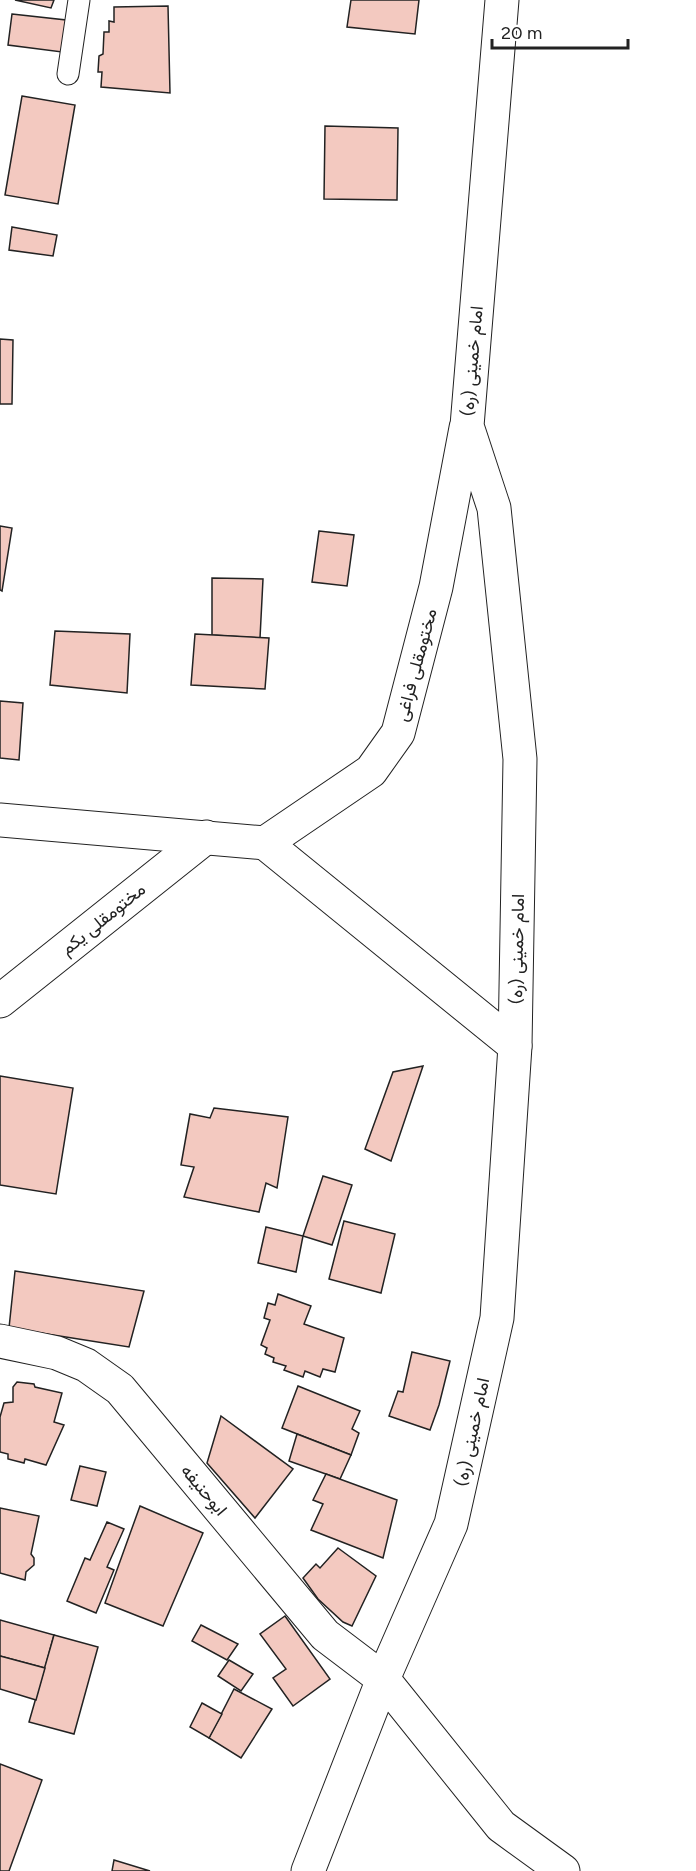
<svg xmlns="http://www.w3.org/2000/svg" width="696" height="1871" font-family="Figtree,Vazirmatn,sans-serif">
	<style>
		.building { fill: #f3c9c0; stroke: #222; stroke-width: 1.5 }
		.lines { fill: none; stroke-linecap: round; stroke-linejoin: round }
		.lane-casing { stroke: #222; stroke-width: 23 }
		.street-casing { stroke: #222; stroke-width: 35 }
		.lane { stroke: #fff; stroke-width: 21 }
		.street { stroke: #fff; stroke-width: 33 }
		.labels { text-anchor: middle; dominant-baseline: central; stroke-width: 4.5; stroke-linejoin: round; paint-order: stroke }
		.street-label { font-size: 18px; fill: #222; stroke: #fff }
	</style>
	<rect width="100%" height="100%" fill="#fff"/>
	<g class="building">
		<path d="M15,0H54L51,8Z"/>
		<path d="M351,0H419L415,34L347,27Z"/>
		<path d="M168,6L170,93L101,87L102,72H98L99,56L103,54L104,32H109V21L114,22V7Z"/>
		<path d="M12,14L66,20L62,52L8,45Z"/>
		<path d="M22,96L75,105L58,204L5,195Z"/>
		<path d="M325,126L398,128L397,200L324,199Z"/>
		<path d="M12,227L57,235L53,256L9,250Z"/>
		<path d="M0,339L13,340L12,404H0Z"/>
		<path d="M0,526L12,528L2,591L0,590Z"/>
		<path d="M319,531L354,535L347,586L312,582Z"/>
		<path d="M212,578L263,579L260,638L212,635Z"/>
		<path d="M55,631L130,634L127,693L50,685Z"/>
		<path d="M195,634L269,638L265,689L191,685Z"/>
		<path d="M0,701L23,703L19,760L0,758Z"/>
		<path d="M423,1066L391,1161L365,1149L393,1072Z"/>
		<path d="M0,1076L73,1088L56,1194L0,1185Z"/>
		<path d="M214,1108L288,1117L277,1188L266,1183L259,1212L184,1197L194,1167L181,1165L190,1114L210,1118Z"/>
		<path d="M323,1176L352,1185L332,1245L303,1236Z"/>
		<path d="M344,1221L395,1234L381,1293L329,1279Z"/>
		<path d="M266,1227L303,1236L296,1272L258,1263Z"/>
		<path d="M15,1271L144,1291L129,1347L9,1328Z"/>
		<path d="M278,1294L311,1306L304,1324L344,1338L335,1372L323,1369L320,1377L305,1371L303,1377L284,1370L286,1366L273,1362L274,1358L265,1354L267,1348L261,1345L270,1320L264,1318L268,1303L275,1305Z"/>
		<path d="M412,1352L450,1361L439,1405L430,1430L389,1416L398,1391L403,1392Z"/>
		<path d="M17,1382L34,1384L35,1387L62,1393L54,1422L64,1425L46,1465L25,1459L24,1463L8,1459V1454L0,1452V1417L4,1403L13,1402V1387Z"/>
		<path d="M298,1386L360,1411L352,1429L359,1433L351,1455L282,1428Z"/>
		<path d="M221,1416L293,1469L255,1518L207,1463Z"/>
		<path d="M297,1434L351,1455L340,1479L289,1461Z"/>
		<path d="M80,1466L106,1472L97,1506L71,1500Z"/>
		<path d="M326,1474L397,1500L383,1558L311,1530L323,1504L313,1500Z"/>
		<path d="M140,1506L203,1533L163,1626L105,1603Z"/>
		<path d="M0,1508L39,1516L31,1554L34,1558V1565L26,1572L25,1580L0,1573Z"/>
		<path d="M107,1522L124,1529L107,1567L114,1570L96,1613L67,1601L85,1558L90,1560Z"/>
		<path d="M338,1548L376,1576L352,1626L343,1622L318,1599L303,1578L316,1564L320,1568Z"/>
		<path d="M285,1616L330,1679L293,1706L273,1678L286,1669L260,1634Z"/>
		<path d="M0,1620L54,1635L45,1668L0,1656Z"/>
		<path d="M201,1625L238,1644L227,1660L192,1641Z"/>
		<path d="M54,1635L98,1647L74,1734L29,1722Z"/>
		<path d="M0,1656L45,1668L36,1700L0,1689Z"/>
		<path d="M229,1660L253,1674L241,1691L218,1676Z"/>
		<path d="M234,1689L272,1709L241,1758L209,1738Z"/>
		<path d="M202,1703L222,1714L209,1738L190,1727Z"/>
		<path d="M0,1764L42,1780L9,1871H0Z"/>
		<path d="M114,1860L150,1871H112Z"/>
	</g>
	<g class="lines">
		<defs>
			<path id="lane" d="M68,74L79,0"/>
			<g id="street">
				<path d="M0,820L265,843L515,1046"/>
				<path d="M265,843L371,771L398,733L436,587L466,428"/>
				<path d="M0,1001L206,837"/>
				<path d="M0,1341L57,1353L86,1365L120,1389L325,1635L383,1679L501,1826L563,1871"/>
				<path d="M308,1871L383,1679L451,1524L497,1318L515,1046L520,759L494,508L467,426L502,0"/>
			</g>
		</defs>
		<use href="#lane" class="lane-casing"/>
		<use href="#street" class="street-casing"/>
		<use href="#lane" class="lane"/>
		<use href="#street" class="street"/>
	</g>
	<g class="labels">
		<g class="street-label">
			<text transform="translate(472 361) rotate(-85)">امام خمینی (ره)</text>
			<text transform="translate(416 665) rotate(-75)">مختومقلی فراغی</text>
			<text transform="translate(103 919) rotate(-39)">مختومقلی یکم</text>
			<text transform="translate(517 949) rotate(-89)">امام خمینی (ره)</text>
			<text transform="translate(472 1432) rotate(-78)">امام خمینی (ره)</text>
			<text transform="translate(204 1490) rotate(50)">ابوحنیفه</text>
		</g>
	</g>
	<path d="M492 39v9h136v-9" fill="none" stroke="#222222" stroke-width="3"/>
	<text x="501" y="39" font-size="18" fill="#222222" stroke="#ffffff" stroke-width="4.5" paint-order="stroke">20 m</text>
</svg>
